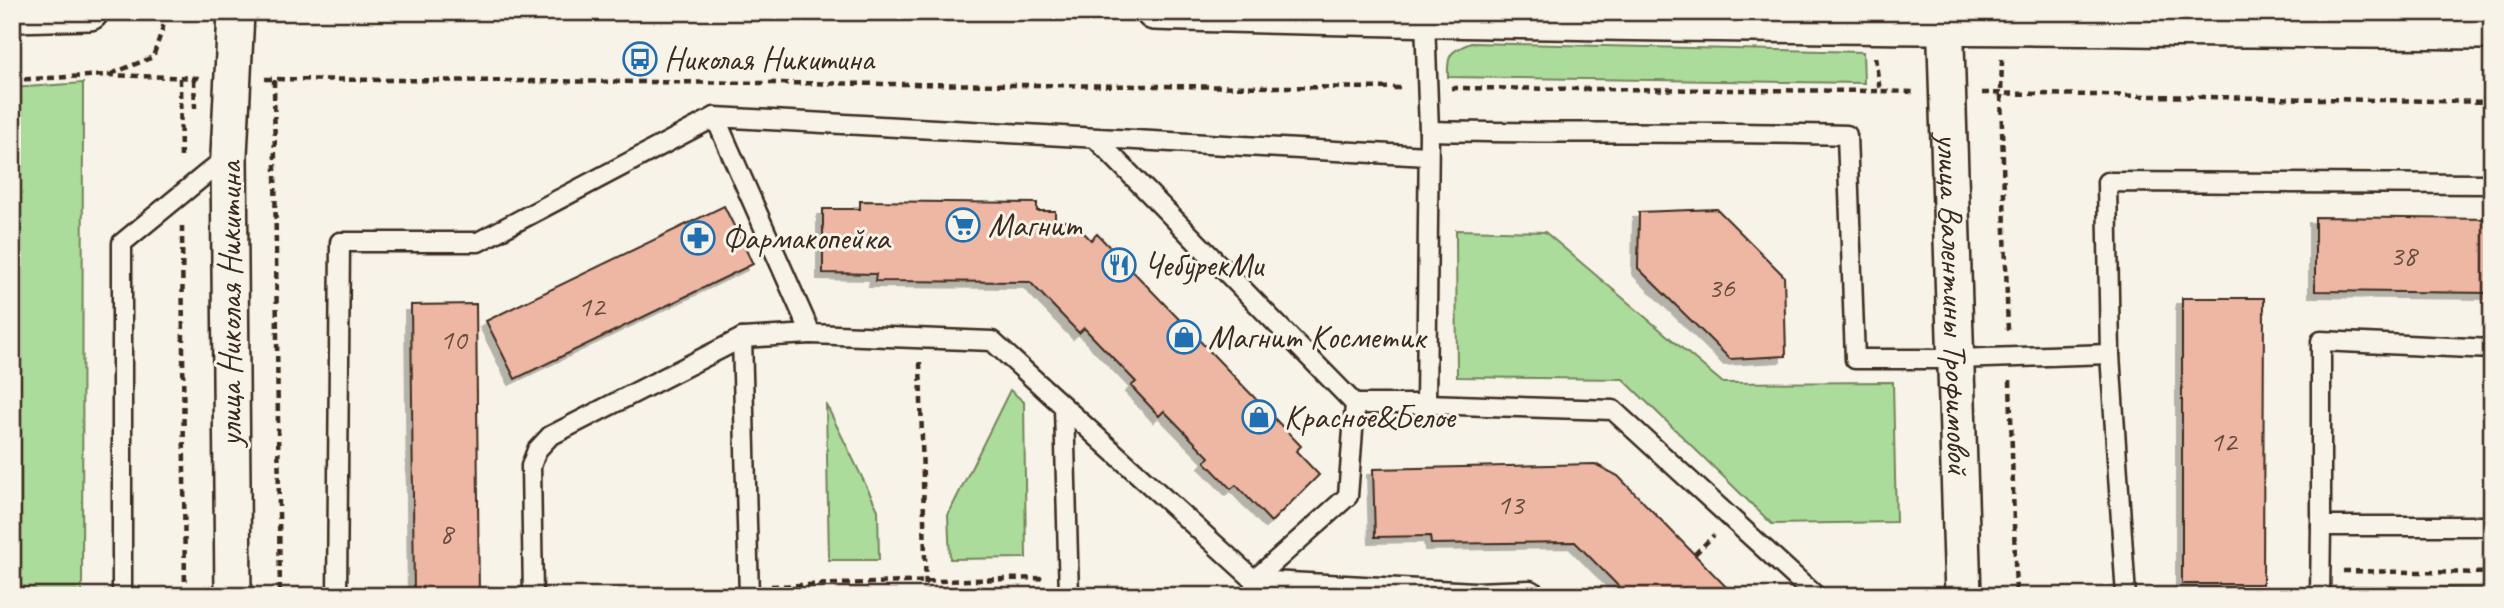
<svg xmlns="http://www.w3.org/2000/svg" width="2504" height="608" font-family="Caveat,sans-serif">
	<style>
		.green { fill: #acdc9b; stroke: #74835c; stroke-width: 2 }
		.building { fill: #eeb7a3; stroke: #3b2a1e; stroke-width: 2; filter: url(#shadow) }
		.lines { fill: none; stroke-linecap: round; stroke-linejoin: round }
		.lane-casing { stroke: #3b2a1e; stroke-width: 23 }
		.street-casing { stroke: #3b2a1e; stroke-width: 40 }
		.path { stroke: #3b2a1e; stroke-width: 4.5; stroke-dasharray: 7 5; stroke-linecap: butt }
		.lane { stroke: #f7f3e8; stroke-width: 18 }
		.street { stroke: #f7f3e8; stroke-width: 35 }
		.labels { text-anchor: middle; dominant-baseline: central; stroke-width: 6; stroke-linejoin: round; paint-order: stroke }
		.number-label { font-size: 30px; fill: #684d3f }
		.poi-label { font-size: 33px; fill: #3b2a1e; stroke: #f7f3e8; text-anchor: start }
		.street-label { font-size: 33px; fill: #3b2a1e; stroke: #f7f3e8 }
	</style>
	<defs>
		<filter id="shadow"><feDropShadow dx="-6" dy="6" stdDeviation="0" flood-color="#0004"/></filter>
	</defs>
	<rect width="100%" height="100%" fill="#f7f3e8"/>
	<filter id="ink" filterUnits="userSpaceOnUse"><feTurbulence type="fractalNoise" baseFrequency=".0143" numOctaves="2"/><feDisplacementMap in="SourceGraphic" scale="14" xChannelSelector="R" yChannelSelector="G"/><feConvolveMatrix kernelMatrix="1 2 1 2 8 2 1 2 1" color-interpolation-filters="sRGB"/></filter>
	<g filter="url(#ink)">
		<g class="green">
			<path d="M1471,43L1863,52L1864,83L1448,77C1447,54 1450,51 1471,43Z"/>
			<path d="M83,83L82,596H12V88Z"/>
			<path d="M1456,230L1545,232L1723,383L1893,382L1896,522L1772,524L1623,379L1457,377Z"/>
			<path d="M1010,390L1024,402L1026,558L950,559L948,515Z"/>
			<path d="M826,404L878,510L879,560H829Z"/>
			<path d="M2353,586L2492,589V596H2353Z"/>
		</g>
		<g class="building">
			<path d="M860,201L1037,203V211H1055V221H1072L1091,240L1097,234L1301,446L1296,451L1319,475L1271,522L1236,485L1231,489L1205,462L1209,457L1164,411L1159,416L1131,386L1136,382L1084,328L1079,333L1030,282L875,281L876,274L823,273V209H860Z"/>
			<path d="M724,206L753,264L515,379L486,321Z"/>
			<path d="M1717,209L1784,276L1786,356L1730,359L1638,268L1639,212Z"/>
			<path d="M2315,217L2492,219V293L2315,291Z"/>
			<path d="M2182,298H2264L2263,584H2182Z"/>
			<path d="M476,304L479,596H414L411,305Z"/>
			<path d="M1595,464L1618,476L1735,596H1628L1575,542L1431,544L1430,536L1375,537L1373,469Z"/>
		</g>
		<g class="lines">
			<defs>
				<g id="lane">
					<path d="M1425,20L1429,131L1426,404"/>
					<path d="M1429,131C1568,134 1708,131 1847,135L1855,359H1954L2110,354"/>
					<path d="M1097,140L1355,404H1426L1613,410L1816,596"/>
					<path d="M1428,156L715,117L811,334L992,341L1254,580L1475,592L1530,590L1540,596"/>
					<path d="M742,338L749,596"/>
					<path d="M2492,349L2321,341V526H2492"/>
					<path d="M1064,407L1069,596"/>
					<path d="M122,596V243L228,156"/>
					<path d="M337,596L340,242H478L715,117"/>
					<path d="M533,596L531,466L537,450L550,436L742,338L811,334"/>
					<path d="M1254,596V580L1348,496L1355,404"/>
					<path d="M2126,596L2110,354L2107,182L2492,184"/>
					<path d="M2320,596L2321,526"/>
				</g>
				<g id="street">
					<path d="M1154,12C1600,25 2046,27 2492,31"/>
					<path id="s1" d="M1945,12L1963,596"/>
					<path d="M12,14L90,12"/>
					<path d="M233,596L229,155L236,13"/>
				</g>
			</defs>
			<use href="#lane" class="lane-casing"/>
			<use href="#street" class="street-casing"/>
			<g class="path">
				<path d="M1875,57L1880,91L1913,92"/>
				<path d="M2002,59L2001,94L2008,333"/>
				<path d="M111,74L153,57L168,12"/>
				<path d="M180,78L181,161"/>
				<path d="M194,79L195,108"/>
				<path d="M265,79L1404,88"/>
				<path d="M12,80L107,75L200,78"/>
				<path d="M274,80L280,596"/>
				<path d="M1451,88L1880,91"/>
				<path d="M1982,93L2492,102"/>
				<path d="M182,226L185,596"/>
				<path d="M920,362L926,596"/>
				<path d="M2010,380L2016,596"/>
				<path d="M1695,554L1714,535"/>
				<path d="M2343,571L2492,573"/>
				<path d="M771,586L1040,578L1045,581"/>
			</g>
			<use href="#lane" class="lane"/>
			<use href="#street" class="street"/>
		</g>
	</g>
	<defs>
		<symbol id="bus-ring" viewBox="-11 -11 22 22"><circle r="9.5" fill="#f7f3e8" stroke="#1f6fb2" stroke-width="1.5"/><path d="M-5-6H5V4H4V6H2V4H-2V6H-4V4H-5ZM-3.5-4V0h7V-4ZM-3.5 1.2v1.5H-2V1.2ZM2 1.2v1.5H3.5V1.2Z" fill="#1f6fb2"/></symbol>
		<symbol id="supermarket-ring" viewBox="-11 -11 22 22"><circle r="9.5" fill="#f7f3e8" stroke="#1f6fb2" stroke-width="1.5"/><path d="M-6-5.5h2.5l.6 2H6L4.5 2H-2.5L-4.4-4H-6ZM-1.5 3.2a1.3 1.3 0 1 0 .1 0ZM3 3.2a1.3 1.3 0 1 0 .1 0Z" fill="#1f6fb2"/></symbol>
		<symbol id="pharmacy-ring" viewBox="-11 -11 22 22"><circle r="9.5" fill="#f7f3e8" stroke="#1f6fb2" stroke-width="1.5"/><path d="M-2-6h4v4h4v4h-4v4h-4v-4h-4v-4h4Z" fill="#1f6fb2"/></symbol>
		<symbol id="restaurant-ring" viewBox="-11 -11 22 22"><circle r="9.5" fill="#f7f3e8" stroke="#1f6fb2" stroke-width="1.5"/><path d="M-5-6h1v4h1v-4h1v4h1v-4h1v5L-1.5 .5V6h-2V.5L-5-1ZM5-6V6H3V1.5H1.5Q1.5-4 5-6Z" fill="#1f6fb2"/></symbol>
		<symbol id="shop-ring" viewBox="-11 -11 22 22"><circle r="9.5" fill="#f7f3e8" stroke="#1f6fb2" stroke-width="1.5"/><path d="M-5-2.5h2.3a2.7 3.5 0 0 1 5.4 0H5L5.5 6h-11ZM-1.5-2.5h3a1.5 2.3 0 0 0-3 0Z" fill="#1f6fb2"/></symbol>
	</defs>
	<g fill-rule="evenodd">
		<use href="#bus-ring" x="621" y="40" width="38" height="38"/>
		<use href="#supermarket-ring" x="944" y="206" width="38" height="38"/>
		<use href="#pharmacy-ring" x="679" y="219" width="38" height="38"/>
		<use href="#restaurant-ring" x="1100" y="246" width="38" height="38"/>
		<use href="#shop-ring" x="1165" y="318" width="38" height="38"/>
		<use href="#shop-ring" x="1240" y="398" width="38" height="38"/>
	</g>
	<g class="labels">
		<g class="number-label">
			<text x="2403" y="255">38</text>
			<text x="1721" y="287">36</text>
			<text x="591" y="306">12</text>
			<text x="453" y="339">10</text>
			<text x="2223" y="441">12</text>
			<text x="1510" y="504">13</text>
			<text x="446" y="533">8</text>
		</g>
		<g class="poi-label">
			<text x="664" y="59">Николая Никитина</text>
			<text x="988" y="225">Магнит</text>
			<text x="722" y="238">Фармакопейка</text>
			<text x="1144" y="265">ЧебурекМи</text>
			<text x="1208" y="337">Магнит Косметик</text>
			<text x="1284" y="417">Красное&amp;Белое</text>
		</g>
		<g class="street-label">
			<text transform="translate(230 304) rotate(-90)">улица Николая Никитина</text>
			<text stroke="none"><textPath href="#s1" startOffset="292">улица Валентины Трофимовой</textPath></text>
		</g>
	</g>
	<rect width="2504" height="608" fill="none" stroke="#f7f3e8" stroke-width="42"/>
	<rect x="21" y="21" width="2462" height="566" fill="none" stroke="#3b2a1e" stroke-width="2.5" filter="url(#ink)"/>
</svg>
